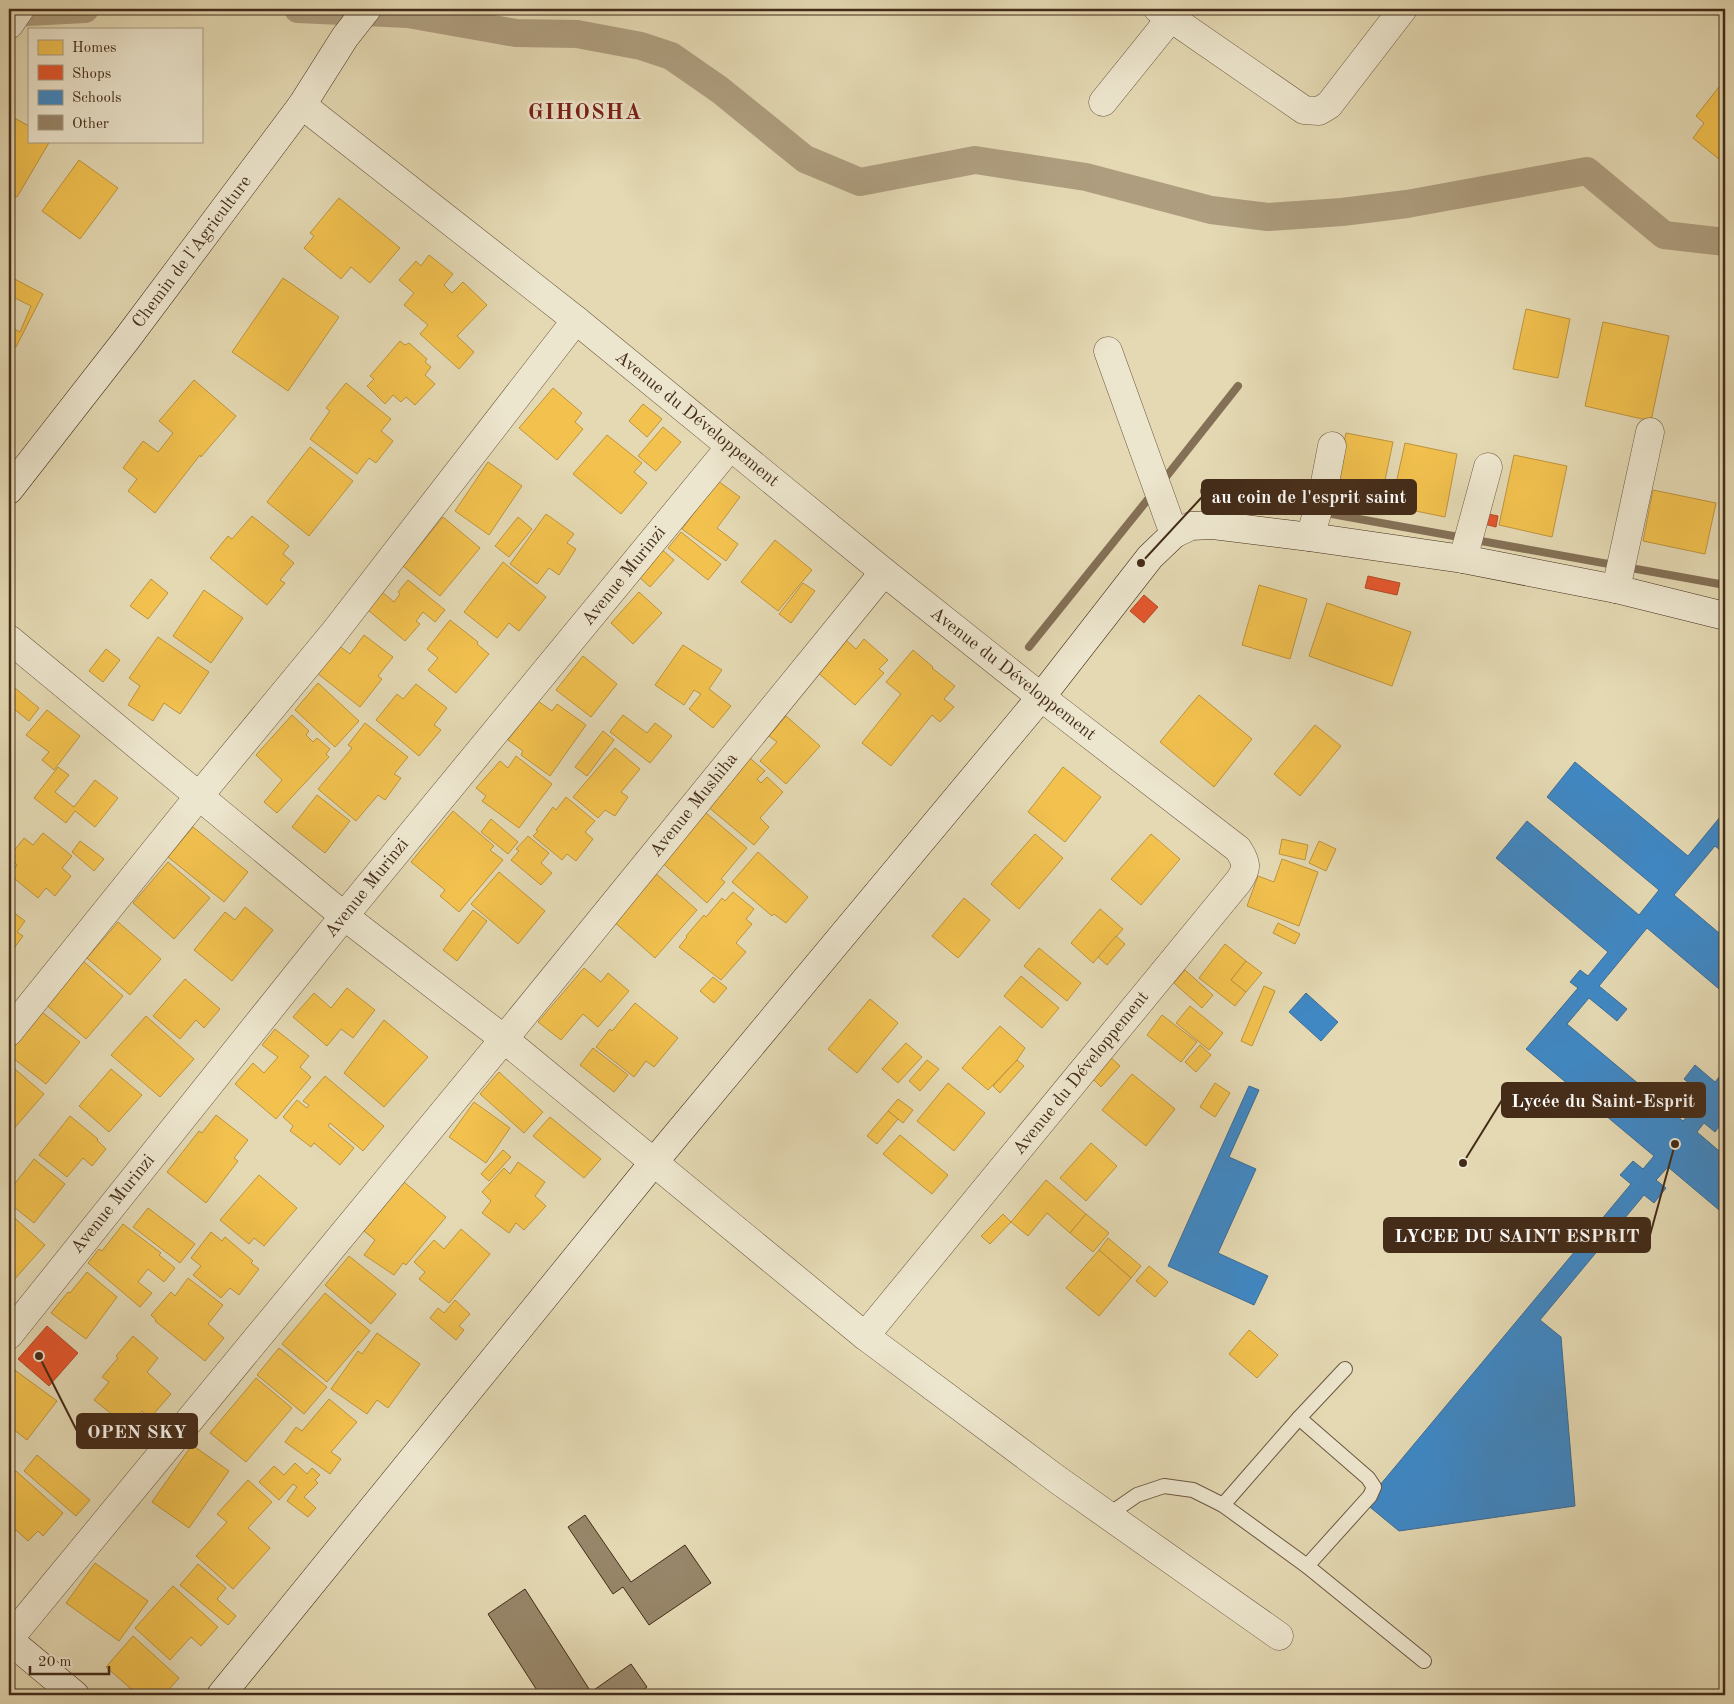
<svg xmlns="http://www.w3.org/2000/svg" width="1734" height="1704" font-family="'Old Standard TT',serif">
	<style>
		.homes { fill: #f2c14e; stroke: #be943e }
		.shops { fill: #e4572e; stroke: #b44a28 }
		.schools { fill: #3f88c5; stroke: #406c91 }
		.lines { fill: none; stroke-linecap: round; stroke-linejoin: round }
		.stream { stroke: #847056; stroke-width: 8 }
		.canal { stroke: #ae9e7f; stroke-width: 28 }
		.building { fill: #978669; stroke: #442c19 }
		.lane-casing { stroke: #6c5740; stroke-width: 16 }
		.street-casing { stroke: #6c5740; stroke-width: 29 }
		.secondary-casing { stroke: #442c19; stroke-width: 29 }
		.lane { stroke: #ede6ce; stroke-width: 14 }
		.street { stroke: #ede6ce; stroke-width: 28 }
		.secondary { stroke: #ede6ce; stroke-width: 28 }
		.labels { text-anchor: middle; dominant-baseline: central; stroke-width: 5; stroke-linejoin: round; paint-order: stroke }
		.street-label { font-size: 18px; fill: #442c19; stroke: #ede6ce }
		.district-label { font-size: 22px; font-weight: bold; letter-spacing: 1px; fill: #7a1f14; stroke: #ede6ce }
		.leader { fill: none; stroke: #442c19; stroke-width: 2 }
		.callout-dot { fill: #442c19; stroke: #ede6ce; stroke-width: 2 }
		.callout { fill: #442c19; stroke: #442c19; stroke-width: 2 }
		.callout-label { font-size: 19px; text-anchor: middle; font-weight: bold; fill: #fff }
	</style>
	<rect width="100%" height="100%" fill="#e4d9b3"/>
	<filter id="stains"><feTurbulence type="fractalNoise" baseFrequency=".004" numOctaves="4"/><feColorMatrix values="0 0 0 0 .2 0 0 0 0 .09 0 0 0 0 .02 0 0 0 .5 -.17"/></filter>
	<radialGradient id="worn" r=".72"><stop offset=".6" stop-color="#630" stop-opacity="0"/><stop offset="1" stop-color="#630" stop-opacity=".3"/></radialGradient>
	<g class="homes">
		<path d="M1719,87L1725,92V164L1693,138L1704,123L1696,116Z"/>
		<path d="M9,115L29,126V141H50L17,197L9,193Z"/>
		<path d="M79,160L118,188L80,239L42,211Z"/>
		<path d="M339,198L400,248L370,283L351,267L341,279L304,248L314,236L310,233Z"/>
		<path d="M429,255L453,274L444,285L452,293L463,282L487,305L457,336L474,352L459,369L420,334L428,325L404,305L414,293L399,280L416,261L421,266Z"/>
		<path d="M9,276L43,294L16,347L9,343V326L20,332L31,306L9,295Z"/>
		<path d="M283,278L339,317L288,391L232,352Z"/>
		<path d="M1526,309L1570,319L1558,378L1513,369Z"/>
		<path d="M1603,322L1669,336L1651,421L1585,406Z"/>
		<path d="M400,341L405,345L409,343L427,359L425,362L431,367L425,375L435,384L415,405L406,397L401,402L393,395L385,404L367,386L374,379L370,376Z"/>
		<path d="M194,380L236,416L201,457L200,455L155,513L128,491L137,479L123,468L143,441L158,452L173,433L159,421Z"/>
		<path d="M346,383L391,419L381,431L393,441L376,463L369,458L357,474L310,439L330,411L326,408Z"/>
		<path d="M553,388L582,413L575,422L583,429L557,460L519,428Z"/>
		<path d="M643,404L662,419L647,437L629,421Z"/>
		<path d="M663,427L681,442L656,471L638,456Z"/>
		<path d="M1346,433L1393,442L1380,504L1333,494Z"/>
		<path d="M607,435L642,463L634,472L647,483L621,514L573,474Z"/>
		<path d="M1405,443L1457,454L1445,517L1391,506Z"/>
		<path d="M310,447L353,481L309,536L267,502Z"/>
		<path d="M1514,455L1567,466L1552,537L1499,525Z"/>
		<path d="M488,462L522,486L489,535L455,511Z"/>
		<path d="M718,481L740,497L717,528L738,544L726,561L682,529Z"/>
		<path d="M1653,490L1716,503L1705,554L1643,541Z"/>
		<path d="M546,514L574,534L567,543L576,549L559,575L549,568L537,584L510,564Z"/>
		<path d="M252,516L289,546L283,554L294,563L280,580L285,583L267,605L210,558L228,536L232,539Z"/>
		<path d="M443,517L480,548L440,596L403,566Z"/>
		<path d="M518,517L532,529L509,557L495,546Z"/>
		<path d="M681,532L721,564L708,580L668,548Z"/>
		<path d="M775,540L812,570L778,611L741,582Z"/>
		<path d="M659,547L674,560L650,587L636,574Z"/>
		<path d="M503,562L546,597L519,631L509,623L497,638L464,612Z"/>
		<path d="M151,579L168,593L148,619L130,606Z"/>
		<path d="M408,580L445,610L435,622L423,612L416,621L420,624L405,641L368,610L382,592L394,602L400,594L398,592Z"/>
		<path d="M803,583L815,591L791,623L779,614Z"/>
		<path d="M1259,585L1307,599L1290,659L1242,645Z"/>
		<path d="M204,590L243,618L211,663L173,636Z"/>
		<path d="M639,592L662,613L633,644L611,623Z"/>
		<path d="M1327,603L1411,632L1392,686L1309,656Z"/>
		<path d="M450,620L478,642L477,644L489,654L456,693L428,670L438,658L427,649Z"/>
		<path d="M364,635L393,657L378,676L382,679L360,707L317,673L338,645L350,654Z"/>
		<path d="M158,637L209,672L180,714L164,703L153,721L128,705L140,686L129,678Z"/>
		<path d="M845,639L856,649L864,639L888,660L879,669L884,673L855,705L816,671Z"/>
		<path d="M683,645L722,670L709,689L731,706L713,728L689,709L701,694L694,690L684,705L655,685Z"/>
		<path d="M106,649L120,660L103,682L89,671Z"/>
		<path d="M913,650L933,667L932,668L955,686L944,699L954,707L940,722L932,715L891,766L862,743L901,694L886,682Z"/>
		<path d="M583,656L617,684L591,717L556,690Z"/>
		<path d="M9,683L39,708L29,721L9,705Z"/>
		<path d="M318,683L359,721L335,747L295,710Z"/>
		<path d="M416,684L447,708L434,725L441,730L419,756L376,720L397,694L403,699Z"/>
		<path d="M1199,695L1252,739L1214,787L1160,742Z"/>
		<path d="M538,701L552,711L557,704L586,725L550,776L521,755L523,751L508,740Z"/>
		<path d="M47,710L80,736L54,770L42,760L49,752L26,735Z"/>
		<path d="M292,715L309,731L306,735L313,742L317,738L330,749L326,754L329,757L277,813L264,802L282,780L256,755Z"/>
		<path d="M623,715L647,733L655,723L672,736L650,763L610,732Z"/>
		<path d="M786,716L820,746L786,784L760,761L777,742L769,736Z"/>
		<path d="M365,723L408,757L394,774L401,778L385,800L378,795L356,821L318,789L352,748L348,745Z"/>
		<path d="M1315,725L1341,746L1300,796L1274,774Z"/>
		<path d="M603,731L614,740L587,776L575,767Z"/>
		<path d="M615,748L640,769L621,792L628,797L615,816L605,810L598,818L573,797Z"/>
		<path d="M745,754L765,771L757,779L761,783L767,777L783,792L760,818L769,827L754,845L707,806Z"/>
		<path d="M516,756L552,784L519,828L482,801L486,796L476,788L500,761L508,768Z"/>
		<path d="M58,767L69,775L55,792L74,807L95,780L118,798L95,827L75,811L66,823L34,798Z"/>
		<path d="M1063,767L1101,797L1065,842L1028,812Z"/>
		<path d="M317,795L350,821L325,853L292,827Z"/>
		<path d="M566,797L595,821L585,832L593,839L576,861L567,854L562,860L533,836L538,831L536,830L553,807L556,810Z"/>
		<path d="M453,811L494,846L490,850L503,860L459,912L440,896L445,890L411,862Z"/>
		<path d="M705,812L747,848L721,879L725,882L707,903L658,859Z"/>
		<path d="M491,819L518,842L508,854L481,832Z"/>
		<path d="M193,827L248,872L224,902L168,857Z"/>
		<path d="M43,833L72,856L62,868L71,876L55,896L46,888L38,898L10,875L17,865L9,857L24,838L33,845Z"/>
		<path d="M1035,834L1063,858L1019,909L991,884Z"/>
		<path d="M1151,834L1180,859L1141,905L1111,879Z"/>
		<path d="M528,836L549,853L541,863L552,873L541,885L511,860L519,851L516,849Z"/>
		<path d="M1282,839L1308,845L1305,860L1279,854Z"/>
		<path d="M80,841L104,859L94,871L72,852Z"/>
		<path d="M1319,841L1336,849L1326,871L1309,863Z"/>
		<path d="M758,852L808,897L786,923L774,914L772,916L732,882Z"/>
		<path d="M1282,859L1318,872L1299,926L1247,906L1258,876L1274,882Z"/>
		<path d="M168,862L210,898L174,939L133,903Z"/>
		<path d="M499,872L545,911L518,944L471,904Z"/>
		<path d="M654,872L697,910L655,958L612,920Z"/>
		<path d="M733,892L754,909L746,919L752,924L736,943L746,952L721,980L679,947L687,937L686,936L704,915L706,917L722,898L725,901Z"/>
		<path d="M964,898L990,920L958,958L932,936Z"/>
		<path d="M245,907L273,930L232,981L194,950L225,912L235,920Z"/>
		<path d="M9,909L25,921L17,932L23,936L9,955Z"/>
		<path d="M1100,909L1123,929L1093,963L1071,943Z"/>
		<path d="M473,910L487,921L457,961L443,950Z"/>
		<path d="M118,922L161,959L130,995L87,958Z"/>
		<path d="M1278,923L1300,934L1295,944L1273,933Z"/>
		<path d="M1116,936L1125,944L1107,965L1098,957Z"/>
		<path d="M1225,944L1246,961L1231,980L1246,992L1235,1006L1199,978Z"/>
		<path d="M1039,948L1081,983L1067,1001L1024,966Z"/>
		<path d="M82,960L123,996L86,1039L44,1003Z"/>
		<path d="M1246,961L1262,973L1246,992L1231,980Z"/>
		<path d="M584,968L601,982L608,973L629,991L598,1027L583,1014L561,1040L538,1022Z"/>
		<path d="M1185,970L1213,995L1202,1008L1174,983Z"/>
		<path d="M1021,976L1059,1008L1042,1028L1004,996Z"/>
		<path d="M713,977L727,988L714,1003L700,991Z"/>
		<path d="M185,979L220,1009L204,1028L196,1020L180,1039L153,1016Z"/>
		<path d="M1264,986L1275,991L1252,1046L1241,1041Z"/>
		<path d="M347,988L375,1010L353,1038L341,1029L327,1046L293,1017L314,993L331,1008Z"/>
		<path d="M870,999L898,1023L857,1073L828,1049Z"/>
		<path d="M635,1003L678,1038L654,1067L646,1061L634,1077L596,1047L610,1029L612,1031Z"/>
		<path d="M1190,1006L1223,1033L1209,1050L1176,1023Z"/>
		<path d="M38,1009L80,1042L46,1084L9,1055V1045Z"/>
		<path d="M1162,1015L1197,1042L1181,1062L1147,1035Z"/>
		<path d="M146,1016L194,1059L160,1097L111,1055Z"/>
		<path d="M384,1020L428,1057L384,1107L344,1073Z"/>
		<path d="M1000,1026L1025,1048L1017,1060L988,1090L962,1068Z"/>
		<path d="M275,1029L309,1056L300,1067L311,1077L276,1119L235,1084L253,1063L264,1073L278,1057L262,1045Z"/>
		<path d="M906,1043L922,1057L898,1083L882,1069Z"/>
		<path d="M1200,1045L1211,1055L1196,1072L1185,1062Z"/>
		<path d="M593,1048L628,1075L614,1092L580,1065Z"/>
		<path d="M1108,1055L1120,1066L1101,1087L1090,1076Z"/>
		<path d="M927,1060L939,1069L920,1091L909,1081Z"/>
		<path d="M1017,1060L1024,1066L1000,1093L993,1086Z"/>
		<path d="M9,1064L44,1094L11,1132L9,1130Z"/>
		<path d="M111,1069L142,1095L109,1132L79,1106Z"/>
		<path d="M499,1072L543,1112L524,1133L480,1094Z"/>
		<path d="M1132,1074L1175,1109L1146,1146L1102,1110Z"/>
		<path d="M325,1076L384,1126L363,1151L330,1123L328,1126L354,1148L340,1165L314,1143L311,1147L290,1131L293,1126L283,1117L297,1100L307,1108L309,1105L303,1101Z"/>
		<path d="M948,1083L985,1113L954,1151L917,1121Z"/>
		<path d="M1215,1083L1230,1093L1215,1117L1200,1107Z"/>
		<path d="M898,1099L913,1110L903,1123L888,1111Z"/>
		<path d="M474,1102L510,1128L486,1163L449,1137Z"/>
		<path d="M888,1111L898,1119L877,1144L867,1136Z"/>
		<path d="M216,1115L248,1140L234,1158L238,1161L206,1203L167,1172L199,1131L202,1133Z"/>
		<path d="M70,1116L98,1139L97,1140L106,1149L92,1166L83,1158L67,1177L39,1155Z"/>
		<path d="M550,1117L601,1159L584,1178L533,1136Z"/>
		<path d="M900,1135L948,1175L932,1194L883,1154Z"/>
		<path d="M1091,1143L1117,1166L1086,1201L1060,1178Z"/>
		<path d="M503,1150L511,1157L489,1181L481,1174Z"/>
		<path d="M34,1159L65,1184L34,1223L9,1203V1191Z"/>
		<path d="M518,1162L545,1182L535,1196L546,1206L524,1230L516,1223L509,1233L482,1213L491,1201L482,1192L504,1168L510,1174Z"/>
		<path d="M259,1175L297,1208L264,1246L254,1238L249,1244L220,1220Z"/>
		<path d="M1046,1180L1086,1214L1070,1233L1047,1213L1028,1236L1011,1222Z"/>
		<path d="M404,1182L446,1217L406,1265L403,1263L394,1275L364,1255L375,1240L364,1231Z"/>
		<path d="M148,1208L195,1244L180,1263L133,1227Z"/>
		<path d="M9,1213L45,1245L13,1281L9,1278Z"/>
		<path d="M1003,1214L1011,1222L990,1244L981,1236Z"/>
		<path d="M1086,1214L1109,1233L1093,1252L1070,1233Z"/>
		<path d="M123,1224L161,1253L159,1255L175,1268L164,1282L148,1269L138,1282L152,1293L140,1307L88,1263L99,1249L102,1251Z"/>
		<path d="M461,1229L490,1254L449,1303L419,1279L425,1272L414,1262L434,1240L444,1249Z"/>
		<path d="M211,1232L222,1241L225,1237L253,1261L251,1263L259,1269L239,1295L230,1288L221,1298L193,1275L201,1266L191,1258Z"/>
		<path d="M1108,1238L1141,1266L1131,1278L1099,1250Z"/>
		<path d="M1099,1250L1131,1278L1099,1316L1066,1288Z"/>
		<path d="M349,1256L396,1294L371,1324L325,1285Z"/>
		<path d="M1149,1266L1168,1282L1155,1297L1136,1281Z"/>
		<path d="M87,1272L117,1297L86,1339L51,1313L68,1292L70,1293Z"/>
		<path d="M188,1278L223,1305L208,1324L224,1338L205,1361L155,1321L156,1320L151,1315L171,1292L175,1296Z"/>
		<path d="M325,1293L370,1331L327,1382L282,1344Z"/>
		<path d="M455,1300L470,1314L459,1326L464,1330L456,1340L430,1318L438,1308L444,1313Z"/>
		<path d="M1249,1330L1278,1355L1257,1378L1229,1354Z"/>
		<path d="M377,1333L420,1364L388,1408L377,1400L367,1414L331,1389L358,1351L362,1354Z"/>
		<path d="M133,1336L158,1358L147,1372L171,1394L150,1418L142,1411L128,1427L94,1400L109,1382L102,1377L118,1358L116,1356Z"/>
		<path d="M279,1348L327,1387L304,1414L257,1375Z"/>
		<path d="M12,1368L57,1401L27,1440L9,1426V1372Z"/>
		<path d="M256,1378L292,1408L246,1462L210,1433Z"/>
		<path d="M329,1399L357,1422L331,1452L341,1459L330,1474L285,1442L296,1427L302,1431Z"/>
		<path d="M192,1445L229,1471L189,1528L152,1502Z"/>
		<path d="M37,1455L90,1500L76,1516L24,1471Z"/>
		<path d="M295,1463L307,1474L312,1468L320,1475L315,1480L318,1483L304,1497L316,1508L308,1517L287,1501L297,1487L293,1484L279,1500L259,1482L274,1466L284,1475Z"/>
		<path d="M16,1471L63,1513L43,1536L38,1531L28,1541L16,1530L9,1537V1479Z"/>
		<path d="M248,1480L272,1502L248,1528L270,1548L233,1589L196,1556L227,1522L217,1514Z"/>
		<path d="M95,1563L148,1601L119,1641L66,1603Z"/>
		<path d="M198,1564L226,1588L217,1599L236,1616L228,1625L180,1585Z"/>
		<path d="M173,1586L218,1627L201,1646L191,1637L170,1660L135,1628Z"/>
		<path d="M133,1636L179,1678L164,1695H138L106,1667Z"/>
	</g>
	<g class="shops">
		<path d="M1478,512L1498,516L1496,527L1476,522Z"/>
		<path d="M1368,576L1400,583L1397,595L1365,588Z"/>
		<path d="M1144,595L1158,607L1144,623L1130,611Z"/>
		<path d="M47,1326L78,1353L49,1386L18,1359Z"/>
	</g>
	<g class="schools">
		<path d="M1575,762L1688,856L1725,811V854L1715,846L1674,895L1725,938V994L1647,928L1599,986L1627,1009L1617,1021L1589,998L1567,1024L1683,1121L1704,1096L1684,1079L1695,1065L1715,1082L1725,1070V1119L1715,1132L1704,1123L1697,1132L1725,1156V1215L1668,1167L1656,1180L1666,1188L1654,1203L1644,1195L1540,1320L1561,1337L1575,1506L1399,1531L1365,1503L1631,1184L1620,1175L1633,1161L1643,1169L1654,1156L1526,1049L1578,988L1570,982L1580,970L1588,976L1608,952L1496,858L1527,821L1639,915L1659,890L1547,797Z"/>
		<path d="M1306,993L1338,1022L1321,1041L1289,1012Z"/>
		<path d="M1249,1086L1259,1090L1229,1157L1256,1169L1218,1253L1268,1276L1254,1305L1168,1266Z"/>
	</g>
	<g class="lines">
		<g class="stream">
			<path d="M1162,482L1238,386"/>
			<path d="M1204,491L1725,585"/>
			<path d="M1029,647L1153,493"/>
		</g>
		<g class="canal">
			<path d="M298,9L408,14L516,33L577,34L641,46L671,56L720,90L805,159L860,182L975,160L1086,177L1211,210L1268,217L1342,212L1407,204L1587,171L1664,235L1725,242"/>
			<path d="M9,13L85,9"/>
		</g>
	</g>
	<g class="building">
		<path d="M585,1515L631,1582L685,1545L711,1583L649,1625L623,1587L613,1594L568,1527Z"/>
		<path d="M525,1589L591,1692L631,1664L647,1687L636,1695H540L488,1614Z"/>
	</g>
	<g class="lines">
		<defs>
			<g id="lane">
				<path d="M1299,1418L1368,1478L1374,1487L1370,1496L1307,1566"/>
				<path d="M1223,1505L1299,1418L1345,1369"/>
				<path d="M1108,1515L1137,1495L1164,1486L1193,1490L1223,1505L1307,1566L1424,1661"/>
			</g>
			<g id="street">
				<path d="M1158,9L1304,110L1319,111L1329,105L1403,9"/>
				<path d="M9,25L20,9"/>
				<path d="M1103,102L1178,9"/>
				<path d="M302,105L576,320L884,572L1041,697L1238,849C1247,863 1248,868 1238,882L865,1336"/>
				<path d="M1108,351L1174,534"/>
				<path d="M1310,537L1323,493L1332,446"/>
				<path d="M1463,559L1488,467"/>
				<path d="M1616,589L1650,432"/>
				<path d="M9,639L344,916L504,1039L865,1336L1058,1480L1279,1636"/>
				<path d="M9,1032L199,796L333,634L576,320"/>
				<path d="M9,1335L344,916L730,447"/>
				<path d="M9,1639L504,1039L884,572"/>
			</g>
			<g id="secondary">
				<path d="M9,490L126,340L302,105L345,37L367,9"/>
				<path d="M9,1640L75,1695"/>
				<path d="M221,1695L654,1162L1041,697L1150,557L1174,534L1191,526L1213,525L1310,537L1463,559L1616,589L1725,616"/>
			</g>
		</defs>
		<use href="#lane" class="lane-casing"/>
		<use href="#street" class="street-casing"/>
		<use href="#secondary" class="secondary-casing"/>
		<use href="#lane" class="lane"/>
		<use href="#street" class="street"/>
		<use href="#secondary" class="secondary"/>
	</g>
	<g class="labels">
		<g class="street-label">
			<text transform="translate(192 252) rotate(-53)">Chemin de l'Agriculture</text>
			<text transform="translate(697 419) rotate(39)">Avenue du Développement</text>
			<text transform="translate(624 576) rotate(-51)">Avenue Murinzi</text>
			<text transform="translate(1013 674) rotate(38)">Avenue du Développement</text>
			<text transform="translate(694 805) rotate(-51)">Avenue Mushiha</text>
			<text transform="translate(367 888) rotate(-51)">Avenue Murinzi</text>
			<text transform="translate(1081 1073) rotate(-51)">Avenue du Développement</text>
			<text transform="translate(113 1204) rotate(-51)">Avenue Murinzi</text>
		</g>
		<g class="district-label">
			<text x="585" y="113">GIHOSHA</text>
		</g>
	</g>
	<path class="leader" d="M1141 563L1202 497M1463 1163L1502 1100M1675 1144L1650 1235M39 1356L77 1431"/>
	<g class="callout-dot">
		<circle cx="1141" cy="563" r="5"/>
		<circle cx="1463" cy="1163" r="5"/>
		<circle cx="1675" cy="1144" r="5"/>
		<circle cx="39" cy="1356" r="5"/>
	</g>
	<g class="callout">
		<rect x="1202" y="480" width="214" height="34" rx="5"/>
		<rect x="1502" y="1083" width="203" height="34" rx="5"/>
		<rect x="1384" y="1218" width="266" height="34" rx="5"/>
		<rect x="77" y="1414" width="120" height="34" rx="5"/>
	</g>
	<g class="callout-label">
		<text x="1309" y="503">au coin de l'esprit saint</text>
		<text x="1603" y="1107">Lycée du Saint-Esprit</text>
		<text x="1517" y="1242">LYCEE DU SAINT ESPRIT</text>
		<text x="137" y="1438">OPEN SKY</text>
	</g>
	<rect width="1734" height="1704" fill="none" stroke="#e4d9b3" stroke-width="30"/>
	<rect x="10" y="10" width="1714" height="1684" fill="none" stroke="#442c19" stroke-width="2.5"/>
	<rect x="15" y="15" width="1704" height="1674" fill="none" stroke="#442c19"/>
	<rect x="28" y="28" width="175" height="115" fill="#ede6ce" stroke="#a99c86"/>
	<rect x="38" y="40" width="25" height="15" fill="#f2c14e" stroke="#a99c86"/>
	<text x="72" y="52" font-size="15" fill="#442c19">Homes</text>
	<rect x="38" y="65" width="25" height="15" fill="#e4572e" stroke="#a99c86"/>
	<text x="72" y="78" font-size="15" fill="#442c19">Shops</text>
	<rect x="38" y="90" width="25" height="15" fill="#3f88c5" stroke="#a99c86"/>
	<text x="72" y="102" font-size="15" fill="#442c19">Schools</text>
	<rect x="38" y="115" width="25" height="15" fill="#978669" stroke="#a99c86"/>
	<text x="72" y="128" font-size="15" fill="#442c19">Other</text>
	<path d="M30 1666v8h79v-8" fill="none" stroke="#442c19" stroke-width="2.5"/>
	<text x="38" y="1666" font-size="15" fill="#442c19" stroke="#ede6ce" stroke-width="4" paint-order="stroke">20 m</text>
	<rect width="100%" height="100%" filter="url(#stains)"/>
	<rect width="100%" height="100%" fill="url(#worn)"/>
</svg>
